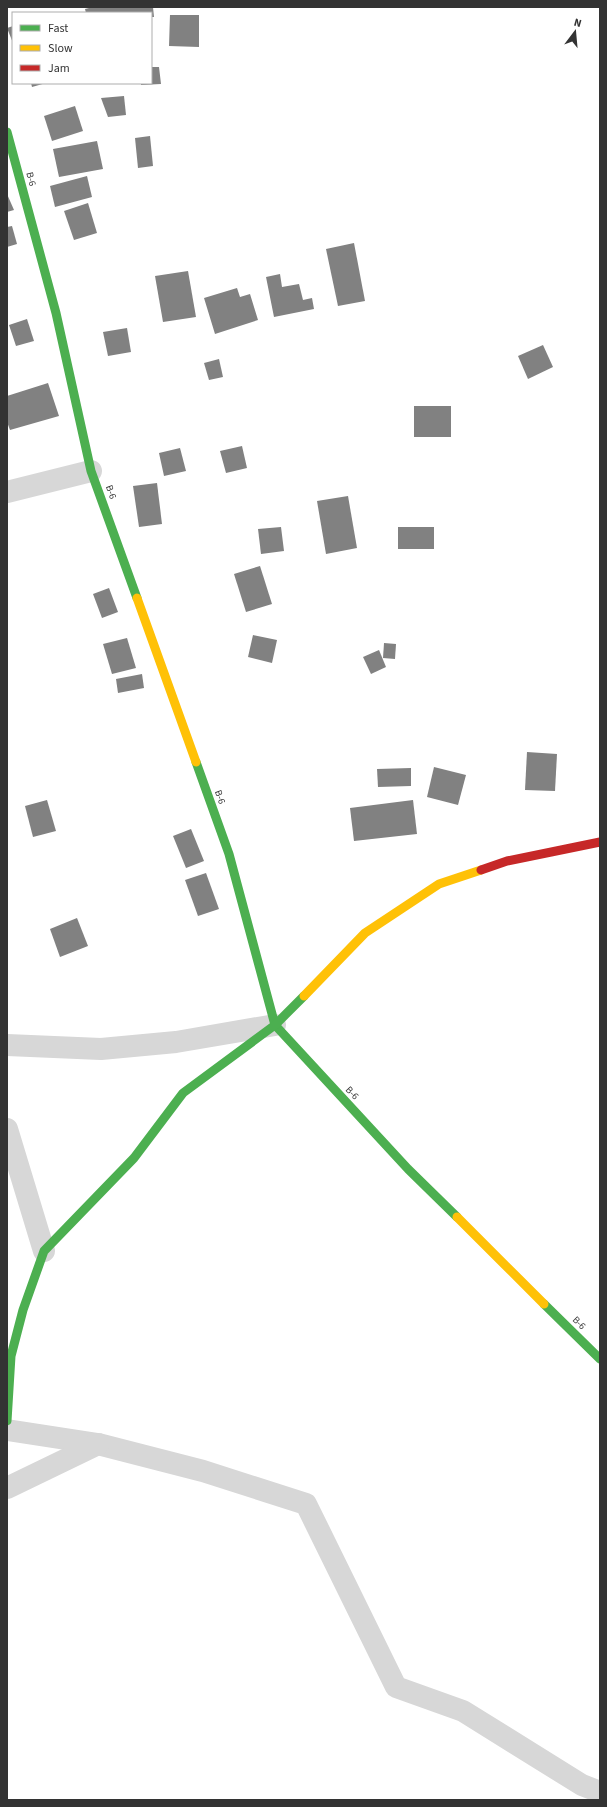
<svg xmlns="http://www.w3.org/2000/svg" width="607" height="1807" font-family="'Source Sans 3',sans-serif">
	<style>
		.building { fill: #818181 }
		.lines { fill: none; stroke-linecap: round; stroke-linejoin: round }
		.street { stroke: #d7d7d7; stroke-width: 22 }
		.fast { stroke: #4caf50; stroke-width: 9 }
		.slow { stroke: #ffc107; stroke-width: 9 }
		.jam { stroke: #c62828; stroke-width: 9 }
		.labels { text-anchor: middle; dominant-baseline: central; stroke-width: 4; stroke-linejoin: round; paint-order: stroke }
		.street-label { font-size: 10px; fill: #333; stroke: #fff }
	</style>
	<rect width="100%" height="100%" fill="#fff"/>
	<g class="building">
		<path d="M93,7H153L154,17H151V13H86L85,9Z"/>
		<path d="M170,15H199V47L169,46Z"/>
		<path d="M13,26V43L7,28Z"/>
		<path d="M151,67H159L161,84L141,85V83H151Z"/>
		<path d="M31,83H46L32,87Z"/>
		<path d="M124,96L126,115L108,117L101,98Z"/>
		<path d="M75,106L83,131L52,141L44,116Z"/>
		<path d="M150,136L153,166L138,168L135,138Z"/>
		<path d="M97,141L103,169L59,177L53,149Z"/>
		<path d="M87,176L92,197L55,207L50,186Z"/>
		<path d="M7,194L14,210L7,212Z"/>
		<path d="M88,203L97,233L74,240L64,211Z"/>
		<path d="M12,226L17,244L7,247V227Z"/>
		<path d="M354,243L365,301L338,306L326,249Z"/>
		<path d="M188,271L196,317L163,322L155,276Z"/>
		<path d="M280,274L282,287L299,284L303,300L312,298L314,309L274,317L266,277Z"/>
		<path d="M237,288L240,297L250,294L258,320L215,334L204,298Z"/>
		<path d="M27,319L34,341L16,346L9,325Z"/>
		<path d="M127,328L131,352L108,356L103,332Z"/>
		<path d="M543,345L553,367L528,379L518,356Z"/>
		<path d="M219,359L223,377L209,380L204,363Z"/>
		<path d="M48,383L59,416L10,430L7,422V396Z"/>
		<rect x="414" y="406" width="37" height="31"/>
		<path d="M242,446L247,468L226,473L220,451Z"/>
		<path d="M180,448L186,471L164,476L159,453Z"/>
		<path d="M157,483L162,524L139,527L133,486Z"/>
		<path d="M348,496L357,548L326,554L317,501Z"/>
		<path d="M281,527L284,551L261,554L258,529Z"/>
		<rect x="398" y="527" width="36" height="22"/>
		<path d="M260,566L272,604L246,612L234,574Z"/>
		<path d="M109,588L118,612L102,618L93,594Z"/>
		<path d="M253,635L277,640L272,663L248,657Z"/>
		<path d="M127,638L136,668L112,674L103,644Z"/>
		<path d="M384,643L396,644L395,659L383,658Z"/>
		<path d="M379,650L386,667L371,674L363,657Z"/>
		<path d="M142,674L144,688L118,693L116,679Z"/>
		<path d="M527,752L557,754L555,791L525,790Z"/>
		<path d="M434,767L466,775L458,805L427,797Z"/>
		<path d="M411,768V786L378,787L377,769Z"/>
		<path d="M47,800L56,831L33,837L25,806Z"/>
		<path d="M413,800L417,834L354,841L350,808Z"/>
		<path d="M191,829L204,861L186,868L173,836Z"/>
		<path d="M206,873L219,909L198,916L185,880Z"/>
		<path d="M77,918L88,946L60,957L50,929Z"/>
	</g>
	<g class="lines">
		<g class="street">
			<path d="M7,492L91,471"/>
			<path d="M7,1045L101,1049L176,1042L275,1025"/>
			<path d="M7,1129L44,1251"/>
			<path d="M7,1430L98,1444L203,1471L306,1504L396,1687L463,1711L582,1785L600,1792"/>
			<path d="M7,1488L98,1444"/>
		</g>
		<g class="fast">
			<path d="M7,132L56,313L91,471L137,598"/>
			<path d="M196,762L229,854L275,1025L408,1169L457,1217"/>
			<path d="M544,1304L600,1359"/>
			<path d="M7,1421L11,1356L23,1310L44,1251L134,1158L183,1093L275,1025L304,996"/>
		</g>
		<g class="slow">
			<path d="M137,598L196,762"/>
			<path d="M304,996L365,933L439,884L481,870"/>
			<path d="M457,1217L544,1304"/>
		</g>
		<path class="jam" d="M481,870L507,861L600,842"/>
	</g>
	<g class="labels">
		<g class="street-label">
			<text transform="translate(31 179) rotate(75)">B-6</text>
			<text transform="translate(111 492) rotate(70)">B-6</text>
			<text transform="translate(220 797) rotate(70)">B-6</text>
			<text transform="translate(352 1093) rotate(47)">B-6</text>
			<text transform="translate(579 1323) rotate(45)">B-6</text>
		</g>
	</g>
	<rect width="607" height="1807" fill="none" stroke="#333333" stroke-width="16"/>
	<rect x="12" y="12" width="140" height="72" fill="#ffffff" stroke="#adadad"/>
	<rect x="20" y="25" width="20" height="6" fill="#4caf50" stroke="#adadad"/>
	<text x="48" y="32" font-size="12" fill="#333333">Fast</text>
	<rect x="20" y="45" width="20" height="6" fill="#ffc107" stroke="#adadad"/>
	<text x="48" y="52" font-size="12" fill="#333333">Slow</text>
	<rect x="20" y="65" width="20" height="6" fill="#c62828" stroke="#adadad"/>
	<text x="48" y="72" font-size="12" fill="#333333">Jam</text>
	<g transform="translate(575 32) rotate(16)" stroke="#ffffff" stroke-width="3" paint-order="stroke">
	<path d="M0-3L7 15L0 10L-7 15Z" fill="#333333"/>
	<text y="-6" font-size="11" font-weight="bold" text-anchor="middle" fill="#333333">N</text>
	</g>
</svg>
